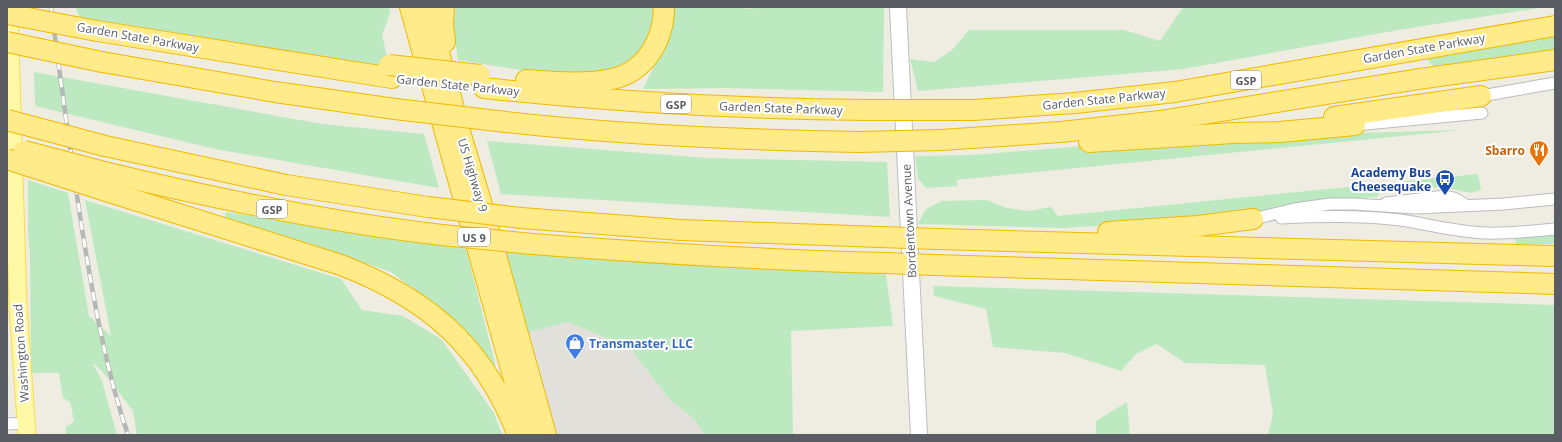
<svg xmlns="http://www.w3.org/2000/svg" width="1562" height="442" font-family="'Open Sans',sans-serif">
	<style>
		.industrial { fill: #e2e0da }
		.green { fill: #bce9c0 }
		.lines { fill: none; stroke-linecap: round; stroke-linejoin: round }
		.street-casing { stroke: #babcc2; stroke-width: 13 }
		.secondary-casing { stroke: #bbbec5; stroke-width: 18 }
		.primary-casing { stroke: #fdda4d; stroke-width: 19 }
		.highway-casing { stroke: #f1b900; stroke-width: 22 }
		.street { stroke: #fff; stroke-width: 11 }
		.secondary { stroke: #fff; stroke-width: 16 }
		.primary { stroke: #fff8a7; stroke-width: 17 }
		.highway { stroke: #ffeb89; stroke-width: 20 }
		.rail-casing { stroke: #b6b7b7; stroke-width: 4.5 }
		.rail { stroke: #fff; stroke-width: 3; stroke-dasharray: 9; stroke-linecap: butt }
		.highway-bridge-casing { stroke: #f1b900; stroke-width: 22; stroke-linecap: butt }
		.highway-bridge { stroke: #ffeb89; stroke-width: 20 }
		.labels { text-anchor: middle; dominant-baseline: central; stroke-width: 4; stroke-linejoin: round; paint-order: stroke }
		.shield { fill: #fff; stroke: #8c8e92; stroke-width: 1 }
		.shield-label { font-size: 11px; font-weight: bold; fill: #5a5e64 }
		.street-label { font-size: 12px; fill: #5a5e64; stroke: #fff }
		.food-label { font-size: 12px; font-weight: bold; fill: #c56008; stroke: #fff; text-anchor: end }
		.transit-label { font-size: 12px; font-weight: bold; fill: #164399; stroke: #fff; text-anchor: end }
		.shop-label { font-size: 12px; font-weight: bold; fill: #366cbe; stroke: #fff; text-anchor: start }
	</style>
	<rect width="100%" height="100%" fill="#efede2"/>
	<path class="industrial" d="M568,322L630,348L670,400L694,419L705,435H546L518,335Z"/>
	<g class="green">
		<path d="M76,7H389L390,13L382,35L389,65L327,67L97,31L78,15Z"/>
		<path d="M456,7H658L650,39L636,59L599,74L563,77L458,60L453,24Z"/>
		<path d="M669,7H746L747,9L768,7H884L883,92L727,88L643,89L671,32Z"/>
		<path d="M1183,7H1546L1404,29L1184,69L918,91L910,59L934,62L952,50L969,30H1124L1160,41Z"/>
		<path d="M1555,36V51L1435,68L1426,58Z"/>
		<path d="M34,72L322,124L424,134L439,188L215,149L35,106Z"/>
		<path d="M1462,130L956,180L958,186L926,188L918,178L915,156L972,155L1181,138Z"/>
		<path d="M487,141L707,158L887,162L890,217L501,194Z"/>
		<path d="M1478,174L1481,190L1470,193L1444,187L1381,191L1377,197L1319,200L1254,212L1177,221L1063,228L918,224L926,209L942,201L987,200L1007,208L1028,211L1051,207L1058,216Z"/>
		<path d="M28,180L68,193L89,316L111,336L85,200L341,279L362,310L403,316L441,339L494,413L502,435H137L133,411L108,378L92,361L102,381L117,435H66V427L74,421L70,402L63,398L59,373H31L30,253L28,233Z"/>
		<path d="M226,212L466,249L496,367L442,311L391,272L333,252L224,219Z"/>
		<path d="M1555,235V244H1516L1515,238Z"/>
		<path d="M491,239L886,263V275L893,326L791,331L793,435H705L694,419L670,400L630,348L568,322L518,335Z"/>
		<path d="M933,286L1555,305V435H1268L1273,414L1265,365L1185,363L1157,344L1136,354L1121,371L1065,353L993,347L986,309L934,296Z"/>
		<path d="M1127,402L1130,435H1096V421Z"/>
	</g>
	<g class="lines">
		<defs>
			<g id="street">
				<path d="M1481,96L1555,83"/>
				<path d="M1355,125L1482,113"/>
				<path d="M1386,203L1445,196L1454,198L1466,205"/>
				<path d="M1281,218C1321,216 1361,215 1400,220C1428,224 1457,232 1485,233C1508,234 1532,231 1555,229"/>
				<path d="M1253,219L1295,209L1330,204H1354L1415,208L1504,204L1555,199"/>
				<path d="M7,424L26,423"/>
			</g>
			<path id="secondary" d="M898,7L919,435"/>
			<path id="primary" d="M7,8L9,14L18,306L27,435"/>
			<g id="highway">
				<path d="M410,7L529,433"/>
				<path d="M427,7L461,135L482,205L546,435"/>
				<path d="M444,7L443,25L445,42"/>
				<path d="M97,31L392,78"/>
				<path d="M102,62L275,92L395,109"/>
				<path d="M526,80C554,82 585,85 612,79C646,72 664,39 664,7"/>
				<path d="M484,88C612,102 740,109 869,110"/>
				<path d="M935,110H974L1075,103L1175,92L1555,26"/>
				<path d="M1334,117L1481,96"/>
				<path d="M506,122C623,135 741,140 859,142"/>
				<path d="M941,140L1061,132L1160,121L1419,79L1555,60"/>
				<path d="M1089,142L1233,133L1280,132L1355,125"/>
				<path d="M105,146L286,185L428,207"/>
				<path d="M104,172C216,199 328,222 442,235"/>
				<path d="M106,191L341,265C429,299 483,346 518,435"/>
				<path d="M521,218L681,230L880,237"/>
				<path d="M1108,232L1198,226L1253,219"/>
				<path d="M938,239L1555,256"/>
				<path d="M532,244C650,253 768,260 886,263"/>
				<path d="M934,265L1555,284"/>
			</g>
		</defs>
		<use href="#street" class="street-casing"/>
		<use href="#secondary" class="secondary-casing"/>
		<use href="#primary" class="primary-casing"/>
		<use href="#highway" class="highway-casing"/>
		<use href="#street" class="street"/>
		<use href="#secondary" class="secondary"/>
		<use href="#primary" class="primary"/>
		<use href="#highway" class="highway"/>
		<defs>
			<path id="rail" d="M51,7C61,83 71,159 83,235C94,302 106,370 128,435"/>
		</defs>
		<use href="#rail" class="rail-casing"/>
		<use href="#rail" class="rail"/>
		<defs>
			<g id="highway-bridge">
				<path d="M7,14L97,31"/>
				<path d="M7,42L102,62"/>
				<path d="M389,65L480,75"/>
				<path d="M395,109L506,122"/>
				<path d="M869,110H935"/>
				<path d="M7,120L105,146"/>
				<path d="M859,142L941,140"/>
				<path d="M24,151L104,172"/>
				<path d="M7,159L106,191"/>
				<path d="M428,207L521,218"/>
				<path d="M442,235L532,244"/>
				<path d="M880,237L938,239"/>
				<path d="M886,263L934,265"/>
			</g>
		</defs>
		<use href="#highway-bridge" class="highway-bridge-casing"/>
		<use href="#highway-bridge" class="highway-bridge"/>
	</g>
	<defs>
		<symbol id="restaurant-pin" viewBox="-11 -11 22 30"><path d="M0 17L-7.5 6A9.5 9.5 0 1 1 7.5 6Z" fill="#e8710a" stroke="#fff"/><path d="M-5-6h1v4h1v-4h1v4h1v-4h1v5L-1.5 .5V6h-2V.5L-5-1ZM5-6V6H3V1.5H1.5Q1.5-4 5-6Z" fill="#fff"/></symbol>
		<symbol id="bus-pin" viewBox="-11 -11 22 30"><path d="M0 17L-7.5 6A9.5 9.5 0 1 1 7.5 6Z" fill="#1a4fb4" stroke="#fff"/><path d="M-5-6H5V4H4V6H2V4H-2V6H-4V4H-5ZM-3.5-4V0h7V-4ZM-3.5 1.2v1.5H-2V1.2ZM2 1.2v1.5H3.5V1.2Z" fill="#fff"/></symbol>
		<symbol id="shop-pin" viewBox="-11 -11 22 30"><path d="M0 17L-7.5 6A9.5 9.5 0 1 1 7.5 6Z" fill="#3f7fe0" stroke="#fff"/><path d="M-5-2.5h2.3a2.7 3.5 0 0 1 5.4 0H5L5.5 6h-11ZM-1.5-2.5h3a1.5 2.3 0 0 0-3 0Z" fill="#fff"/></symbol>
	</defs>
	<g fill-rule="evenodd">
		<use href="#restaurant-pin" x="1528" y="139" width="22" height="30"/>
		<use href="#bus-pin" x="1434" y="168" width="22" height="30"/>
		<use href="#shop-pin" x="564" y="332" width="22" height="30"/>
	</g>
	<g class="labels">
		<g class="shield">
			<rect x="1231" y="71" width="30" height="18" rx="3"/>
			<rect x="661" y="95" width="30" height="18" rx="3"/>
			<rect x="257" y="200" width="30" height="18" rx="3"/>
			<rect x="458" y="228" width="32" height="18" rx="3"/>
		</g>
		<g class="shield-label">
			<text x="1246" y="80">GSP</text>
			<text x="676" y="104">GSP</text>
			<text x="272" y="209">GSP</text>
			<text x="474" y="237">US 9</text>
		</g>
		<g class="street-label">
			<text transform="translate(138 37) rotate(10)">Garden State Parkway</text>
			<text transform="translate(1424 48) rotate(-10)">Garden State Parkway</text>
			<text transform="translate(458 85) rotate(6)">Garden State Parkway</text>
			<text transform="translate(1104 99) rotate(-6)">Garden State Parkway</text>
			<text transform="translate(781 108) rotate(2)">Garden State Parkway</text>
			<text transform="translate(473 175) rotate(73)">US Highway 9</text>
			<text transform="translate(909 221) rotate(-93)">Bordentown Avenue</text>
			<text transform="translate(21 353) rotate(-94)">Washington Road</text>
		</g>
		<g class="food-label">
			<text x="1525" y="150">Sbarro</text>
		</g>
		<g class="transit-label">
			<text x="1431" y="172">Academy Bus<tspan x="1431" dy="14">Cheesequake</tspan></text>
		</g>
		<g class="shop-label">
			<text x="589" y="343">Transmaster, LLC</text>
		</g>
	</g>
	<rect width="1562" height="442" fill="none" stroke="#5a5e64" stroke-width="16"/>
</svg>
